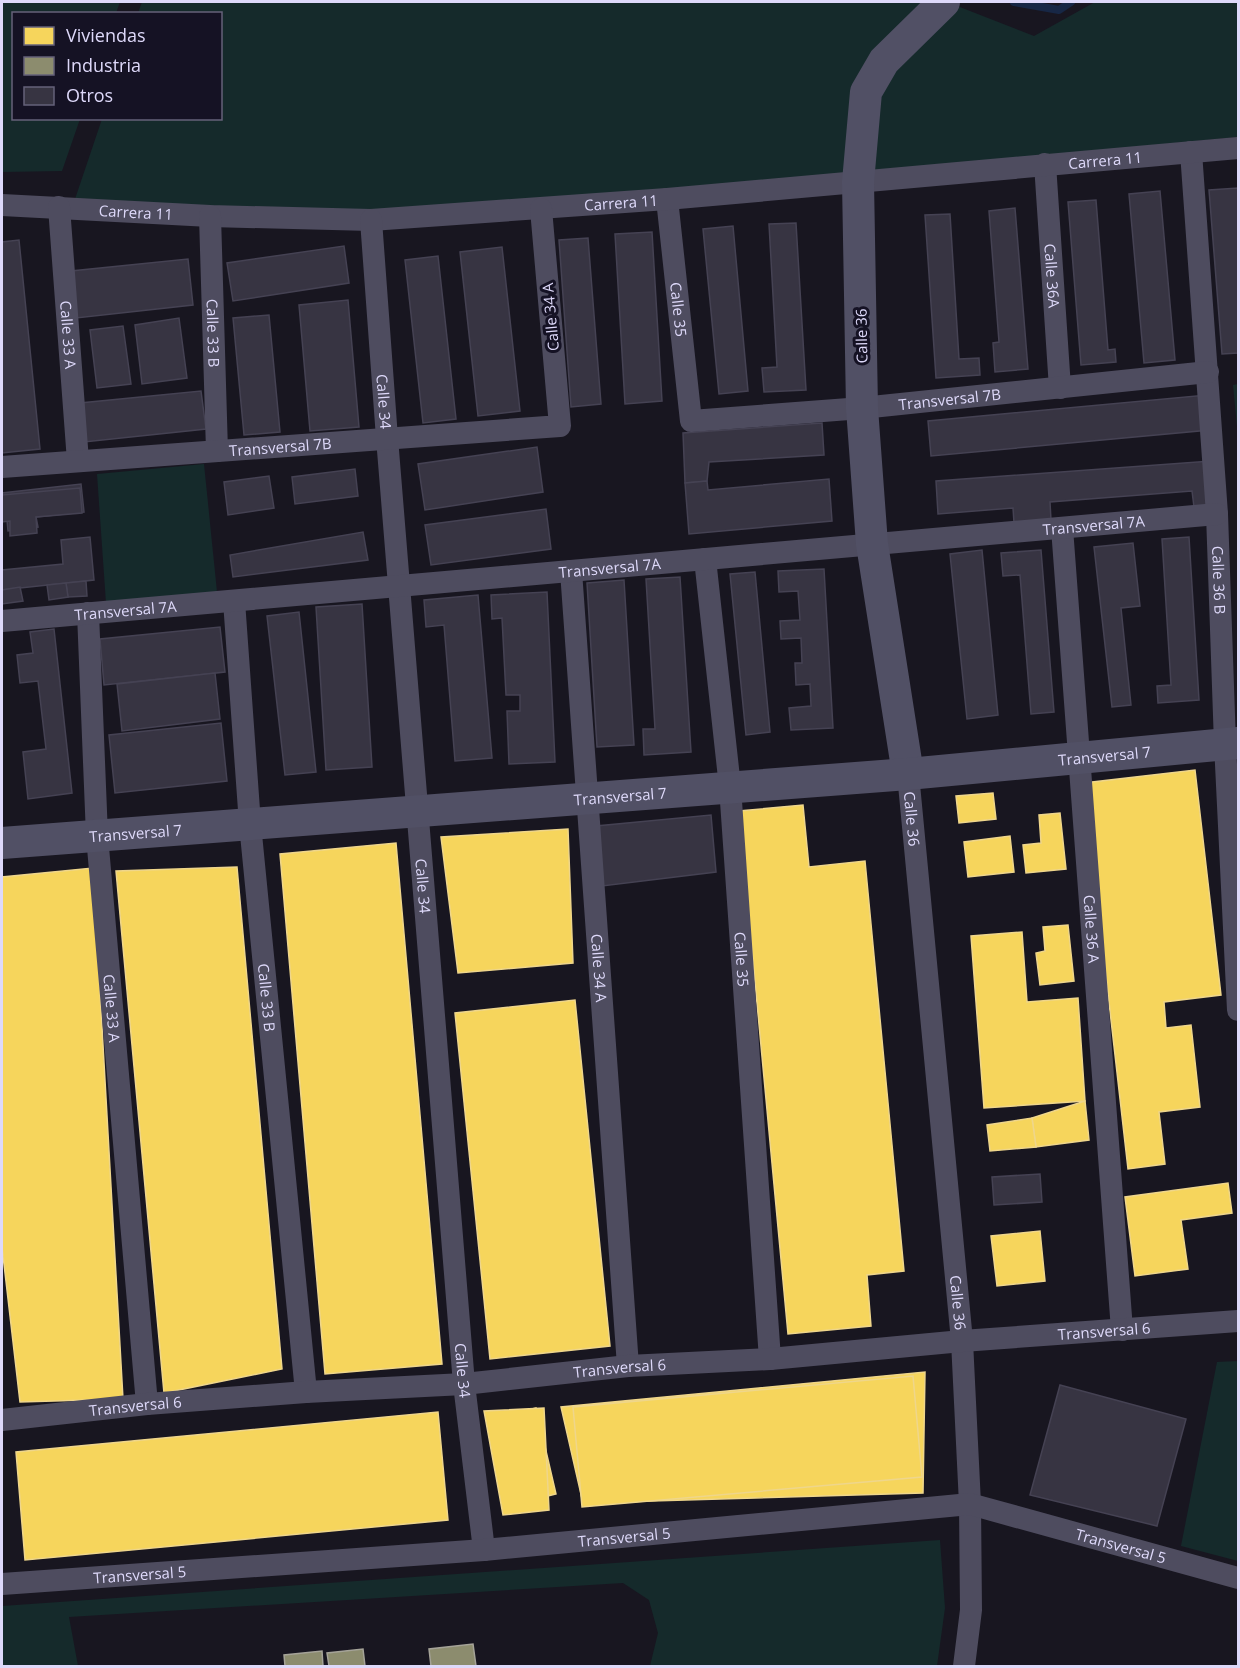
<svg xmlns="http://www.w3.org/2000/svg" width="1240" height="1668" font-family="'Open Sans',sans-serif">
	<style>
		.green { fill: #152a2b }
		.homes { fill: #f6d55c; stroke: #efd68b; stroke-width: 1.5 }
		.industry { fill: #8c8c6e; stroke: #a5a398; stroke-width: 1.5 }
		.lines { fill: none; stroke-linecap: round; stroke-linejoin: round }
		.stream { stroke: #172745; stroke-width: 8 }
		.building { fill: #373442; stroke: #454253; stroke-width: 1.5 }
		.street { stroke: #4e4c5f; stroke-width: 22 }
		.secondary { stroke: #515065; stroke-width: 32 }
		.labels { text-anchor: middle; dominant-baseline: central; stroke-width: 6; stroke-linejoin: round; paint-order: stroke }
		.street-label { font-size: 15px; fill: #ded9fa; stroke: #151224 }
	</style>
	<rect width="100%" height="100%" fill="#181620"/>
	<g class="green">
		<path d="M2,2H120L116,13L14,14V118L80,119L62,171L2,172Z"/>
		<path d="M142,2H947L1034,36L1095,2H1238V137L392,218L74,202L102,119L220,118V14L138,13Z"/>
		<path d="M1238,384V437L1233,385Z"/>
		<path d="M204,464L217,592L106,603L97,474Z"/>
		<path d="M1238,1361V1561L1181,1546L1217,1362Z"/>
		<path d="M940,1540L945,1608L937,1666H650L658,1633L649,1600L623,1583L69,1617L78,1666H2V1606Z"/>
	</g>
	<g class="homes">
		<path d="M1195,770L1221,995L1164,1002L1166,1028L1191,1025L1200,1107L1159,1112L1165,1164L1128,1169L1084,783Z"/>
		<path d="M993,793L996,819L959,823L956,796Z"/>
		<path d="M803,805L809,867L865,861L904,1271L867,1275L871,1326L788,1334L739,811Z"/>
		<path d="M1060,813L1066,869L1026,873L1023,845L1041,843L1039,815Z"/>
		<path d="M568,829L573,963L458,973L441,837Z"/>
		<path d="M1010,836L1014,872L968,877L964,842Z"/>
		<path d="M396,843L442,1364L325,1374L280,854Z"/>
		<path d="M237,867L282,1369L164,1393L116,871Z"/>
		<path d="M93,868L123,1399L20,1402L2,1247V877Z"/>
		<path d="M1068,925L1074,981L1040,985L1036,953L1045,951L1043,927Z"/>
		<path d="M1022,932L1027,1002L1078,998L1085,1101L984,1108L971,936Z"/>
		<path d="M575,1000L610,1346L490,1359L455,1013Z"/>
		<path d="M1085,1101L1089,1140L1036,1147L1032,1118Z"/>
		<path d="M1032,1118L1036,1147L990,1151L987,1125Z"/>
		<path d="M1228,1183L1232,1213L1181,1220L1188,1269L1135,1276L1125,1197Z"/>
		<path d="M1040,1231L1045,1281L997,1286L991,1236Z"/>
		<path d="M925,1372L923,1493L583,1503L561,1407Z"/>
		<path d="M913,1376L922,1477L582,1507L573,1407Z"/>
		<path d="M536,1408L556,1494L508,1506L488,1420Z"/>
		<path d="M544,1408L549,1510L503,1515L484,1411Z"/>
		<path d="M438,1412L448,1520L25,1560L16,1452Z"/>
	</g>
	<g class="industry">
		<path d="M473,1644L476,1666H431L429,1649Z"/>
		<path d="M363,1649L365,1666H329L327,1653Z"/>
		<path d="M322,1651L323,1666H285L284,1655Z"/>
	</g>
	<g class="lines">
		<path class="stream" d="M1014,2L1059,10L1071,2"/>
	</g>
	<g class="building">
		<path d="M1238,188V353L1222,354L1209,190Z"/>
		<path d="M1160,191L1175,360L1144,363L1129,194Z"/>
		<path d="M1096,200L1108,350L1115,349L1116,362L1081,365L1068,202Z"/>
		<path d="M1015,208L1028,369L995,372L993,343L999,342L989,211Z"/>
		<path d="M950,214L959,359L979,358L980,375L936,378L925,215Z"/>
		<path d="M796,223L806,390L764,392L762,368L777,367L769,224Z"/>
		<path d="M733,226L748,391L719,394L703,229Z"/>
		<path d="M652,232L662,401L625,404L615,234Z"/>
		<path d="M588,238L601,404L571,407L559,240Z"/>
		<path d="M19,240L40,449L2,453V242Z"/>
		<path d="M344,246L349,283L233,301L227,263Z"/>
		<path d="M502,247L520,411L478,416L460,252Z"/>
		<path d="M438,256L456,419L423,423L405,260Z"/>
		<path d="M188,259L193,305L76,318L71,271Z"/>
		<path d="M348,300L359,427L310,431L299,305Z"/>
		<path d="M269,315L280,432L244,435L233,318Z"/>
		<path d="M179,318L187,378L142,384L135,325Z"/>
		<path d="M123,326L131,384L97,388L90,330Z"/>
		<path d="M201,391L206,429L84,442L80,403Z"/>
		<path d="M1207,395L1210,430L931,456L928,421Z"/>
		<path d="M822,423L824,455L709,462L707,481L685,483L683,433Z"/>
		<path d="M537,447L543,492L425,510L418,464Z"/>
		<path d="M1211,461L1215,505L1194,507L1192,491L1050,502L1051,520L1014,523L1013,508L938,514L936,481Z"/>
		<path d="M355,469L358,496L295,504L292,477Z"/>
		<path d="M269,476L274,508L228,515L224,482Z"/>
		<path d="M829,479L832,521L689,534L685,483L707,481L708,490Z"/>
		<path d="M81,484L84,512L36,517L38,527L8,531L7,520L2,521V493Z"/>
		<path d="M80,488L82,513L36,517L37,533L10,536V521L2,522V495Z"/>
		<path d="M546,509L551,549L431,565L425,525Z"/>
		<path d="M363,532L368,560L233,577L230,555Z"/>
		<path d="M90,537L94,580L2,590V570L63,564L61,540Z"/>
		<path d="M1189,537L1199,700L1158,703L1157,686L1171,685L1162,539Z"/>
		<path d="M1133,543L1140,606L1121,608L1131,705L1112,707L1094,547Z"/>
		<path d="M982,550L998,715L967,719L950,554Z"/>
		<path d="M1041,550L1054,712L1031,714L1020,575L1003,576L1001,553Z"/>
		<path d="M824,569L833,728L791,730L789,708L811,706L810,684L796,685L795,663H802L801,638L781,639L780,621L800,620L798,591L779,592L778,571Z"/>
		<path d="M755,572L770,732L746,735L730,574Z"/>
		<path d="M680,577L691,752L644,755L643,729H655L646,579Z"/>
		<path d="M624,580L634,745L597,747L587,583Z"/>
		<path d="M86,581L87,596L68,597L66,583Z"/>
		<path d="M66,583L68,597L49,600L47,585Z"/>
		<path d="M20,587L23,601L2,604V590Z"/>
		<path d="M547,592L555,762L509,764L507,711H520V695H506L502,618L492,619L491,595Z"/>
		<path d="M478,595L492,758L455,761L444,625L426,627L424,600Z"/>
		<path d="M362,604L372,767L326,770L316,607Z"/>
		<path d="M299,612L316,772L285,775L267,616Z"/>
		<path d="M220,627L225,672L104,685L100,639Z"/>
		<path d="M54,629L72,793L28,799L23,752L46,749L38,681L20,683L17,655L33,653L30,632Z"/>
		<path d="M215,673L220,719L122,731L117,684Z"/>
		<path d="M221,723L227,781L115,793L109,735Z"/>
		<path d="M711,815L716,872L602,886L596,826Z"/>
		<path d="M1040,1174L1042,1202L994,1205L992,1177Z"/>
		<path d="M1060,1385L1186,1419L1157,1526L1030,1495Z"/>
	</g>
	<g class="lines">
		<g class="street">
			<path id="s1" d="M1191,152L1217,514L1225,744L1238,1010"/>
			<path id="s2" d="M1045,164L1060,388"/>
			<path id="s3" d="M667,199L691,421L862,408L1208,372"/>
			<path id="s4" d="M2,205L210,216L371,220L667,199L1238,148"/>
			<path id="s5" d="M59,207L78,461"/>
			<path id="s6" d="M210,216L217,451"/>
			<path id="s7" d="M371,220L387,438L464,1384L484,1550"/>
			<path id="s8" d="M2,467L560,426L541,209"/>
			<path id="s9" d="M1062,528L1122,1330"/>
			<path id="s10" d="M705,559L730,787L770,1359"/>
			<path id="s11" d="M571,571L628,1366"/>
			<path id="s12" d="M234,601L250,824L306,1392"/>
			<path id="s13" d="M88,613L97,836L147,1404"/>
			<path id="s14" d="M2,621L1217,514"/>
			<path id="s15" d="M908,774L962,1341L970,1504L971,1610L964,1666"/>
			<path id="s16" d="M2,1420L147,1404L306,1392L464,1384L628,1366L770,1359L962,1341L1238,1321"/>
			<path id="s17" d="M2,1584L484,1550L970,1504L1238,1578"/>
		</g>
		<g class="secondary">
			<path d="M908,774L872,544L862,408L858,182L866,92L884,61L944,2"/>
			<path id="s18" d="M2,843L908,774L1238,743"/>
		</g>
	</g>
	<g class="labels">
		<g class="street-label">
			<text stroke="none"><textPath href="#s4" startOffset="1106">Carrera 11</textPath></text>
			<text stroke="none"><textPath href="#s4" startOffset="620">Carrera 11</textPath></text>
			<text stroke="none"><textPath href="#s4" startOffset="134">Carrera 11</textPath></text>
			<text stroke="none"><textPath href="#s2" startOffset="112">Calle 36A</textPath></text>
			<text stroke="none"><textPath href="#s3" startOffset="111">Calle 35</textPath></text>
			<text transform="translate(550 317) rotate(-95)">Calle 34 A</text>
			<text stroke="none"><textPath href="#s5" startOffset="128">Calle 33 A</textPath></text>
			<text stroke="none"><textPath href="#s6" startOffset="117">Calle 33 B</textPath></text>
			<text transform="translate(861 336) rotate(-91)">Calle 36</text>
			<text stroke="none"><textPath href="#s3" startOffset="483">Transversal 7B</textPath></text>
			<text stroke="none"><textPath href="#s7" startOffset="182">Calle 34</textPath></text>
			<text stroke="none"><textPath href="#s8" startOffset="279">Transversal 7B</textPath></text>
			<text stroke="none"><textPath href="#s14" startOffset="1096">Transversal 7A</textPath></text>
			<text stroke="none"><textPath href="#s14" startOffset="610">Transversal 7A</textPath></text>
			<text stroke="none"><textPath href="#s1" startOffset="429">Calle 36 B</textPath></text>
			<text stroke="none"><textPath href="#s14" startOffset="124">Transversal 7A</textPath></text>
			<text stroke="none"><textPath href="#s18" startOffset="1106">Transversal 7</textPath></text>
			<text stroke="none"><textPath href="#s18" startOffset="620">Transversal 7</textPath></text>
			<text stroke="none"><textPath href="#s15" startOffset="45">Calle 36</textPath></text>
			<text stroke="none"><textPath href="#s18" startOffset="134">Transversal 7</textPath></text>
			<text stroke="none"><textPath href="#s7" startOffset="668">Calle 34</textPath></text>
			<text stroke="none"><textPath href="#s9" startOffset="402">Calle 36 A</textPath></text>
			<text stroke="none"><textPath href="#s10" startOffset="402">Calle 35</textPath></text>
			<text stroke="none"><textPath href="#s11" startOffset="398">Calle 34 A</textPath></text>
			<text stroke="none"><textPath href="#s12" startOffset="398">Calle 33 B</textPath></text>
			<text stroke="none"><textPath href="#s13" startOffset="396">Calle 33 A</textPath></text>
			<text stroke="none"><textPath href="#s15" startOffset="531">Calle 36</textPath></text>
			<text stroke="none"><textPath href="#s16" startOffset="1106">Transversal 6</textPath></text>
			<text stroke="none"><textPath href="#s16" startOffset="620">Transversal 6</textPath></text>
			<text stroke="none"><textPath href="#s7" startOffset="1154">Calle 34</textPath></text>
			<text stroke="none"><textPath href="#s16" startOffset="134">Transversal 6</textPath></text>
			<text stroke="none"><textPath href="#s17" startOffset="624">Transversal 5</textPath></text>
			<text stroke="none"><textPath href="#s17" startOffset="1128">Transversal 5</textPath></text>
			<text stroke="none"><textPath href="#s17" startOffset="138">Transversal 5</textPath></text>
		</g>
	</g>
	<rect width="1240" height="1668" fill="none" stroke="#ded9fa" stroke-width="6"/>
	<rect x="12" y="12" width="210" height="108" fill="#151224" stroke="#65627a" stroke-width="1.5"/>
	<rect x="24" y="27" width="30" height="18" fill="#f6d55c" stroke="#65627a" stroke-width="1.5"/>
	<text x="66" y="42" font-size="18" fill="#ded9fa">Viviendas</text>
	<rect x="24" y="57" width="30" height="18" fill="#8c8c6e" stroke="#65627a" stroke-width="1.5"/>
	<text x="66" y="72" font-size="18" fill="#ded9fa">Industria</text>
	<rect x="24" y="87" width="30" height="18" fill="#373442" stroke="#65627a" stroke-width="1.5"/>
	<text x="66" y="102" font-size="18" fill="#ded9fa">Otros</text>
</svg>
